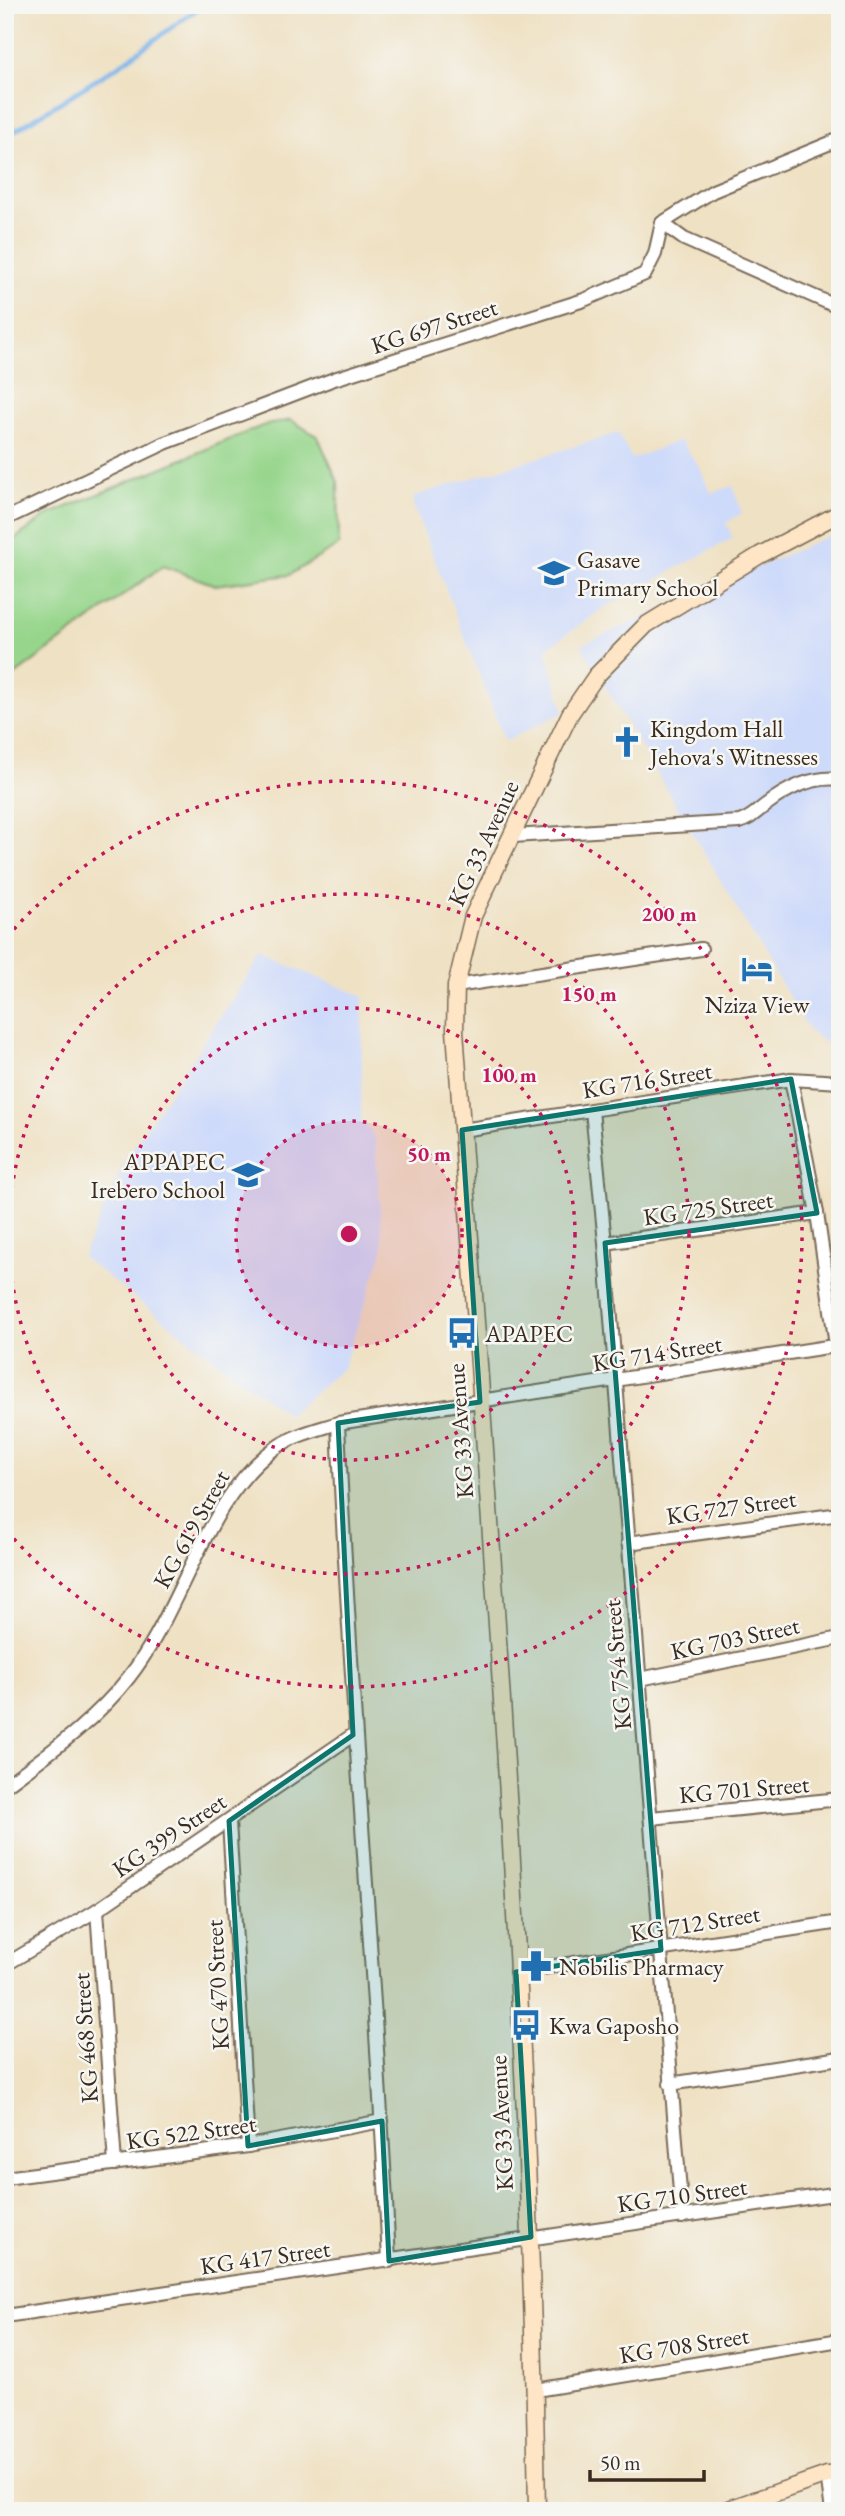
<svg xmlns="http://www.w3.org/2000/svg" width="845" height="2516" font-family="'EB Garamond',serif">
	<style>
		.built { fill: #cedafa }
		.green { fill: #96d58b; stroke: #688054; stroke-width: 2 }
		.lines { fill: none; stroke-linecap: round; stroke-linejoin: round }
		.stream { stroke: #7ab4eb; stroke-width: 4.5 }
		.minor-casing { stroke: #7a6a58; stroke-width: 16 }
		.secondary-casing { stroke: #7a6a58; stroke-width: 19 }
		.minor { stroke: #fff; stroke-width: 12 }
		.secondary { stroke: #fde5c5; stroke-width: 16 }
		.marked { fill: #0f766e; fill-opacity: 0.2; stroke: #0f766e; stroke-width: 5; stroke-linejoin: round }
		.ring { fill: none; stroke: #c2185b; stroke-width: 3.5; stroke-dasharray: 3.5 7 }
		.labels { text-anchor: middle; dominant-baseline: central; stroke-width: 5; stroke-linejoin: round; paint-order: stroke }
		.street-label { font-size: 24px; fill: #3b2a1e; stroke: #f6f6f2 }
		.poi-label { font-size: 24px; fill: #3b2a1e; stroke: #f6f6f2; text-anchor: start }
		.centre { fill: #c2185b; stroke: #f6f6f2; stroke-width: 3.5 }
		.ring-label { font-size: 21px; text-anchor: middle; font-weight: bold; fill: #c2185b; stroke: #f6f6f2; stroke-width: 5; stroke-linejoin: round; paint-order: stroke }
	</style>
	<rect width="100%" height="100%" fill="#f6f6f2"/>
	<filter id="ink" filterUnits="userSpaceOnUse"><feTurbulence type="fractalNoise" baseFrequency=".0143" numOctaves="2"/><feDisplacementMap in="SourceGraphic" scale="14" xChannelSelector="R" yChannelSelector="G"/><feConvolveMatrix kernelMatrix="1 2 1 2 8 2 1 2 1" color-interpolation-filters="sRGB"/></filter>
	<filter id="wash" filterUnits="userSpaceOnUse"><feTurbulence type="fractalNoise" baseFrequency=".00686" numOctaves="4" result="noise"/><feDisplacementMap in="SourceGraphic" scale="28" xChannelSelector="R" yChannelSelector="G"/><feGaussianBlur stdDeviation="1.57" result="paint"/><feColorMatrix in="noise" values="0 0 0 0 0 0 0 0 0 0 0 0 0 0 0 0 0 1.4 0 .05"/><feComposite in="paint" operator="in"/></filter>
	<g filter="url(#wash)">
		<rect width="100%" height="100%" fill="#efe1c3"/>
		<g class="built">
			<path d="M618,433L632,459L680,440L700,468L711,493L733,486L742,513L726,523L733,538L605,607L546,649L564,712L505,741L412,502L415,503L414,496Z"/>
			<path d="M840,531V1053L810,1032L581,645Z"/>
			<path d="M262,955L363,996L361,1120L375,1138L383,1251L343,1368L288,1415L82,1257L127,1157Z"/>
		</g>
		<path class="green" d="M291,420L318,437L338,482L339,545L289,575L215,585L163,566L5,682V546L48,515L262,426Z"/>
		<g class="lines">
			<path class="stream" d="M5,137L118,66L203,5"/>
		</g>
	</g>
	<g filter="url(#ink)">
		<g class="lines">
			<defs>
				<g id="minor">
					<path d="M662,223L684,239L840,308"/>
					<path d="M5,519L165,443L334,379L584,300L645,274L655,254L662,223L713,191L840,139"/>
					<path d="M513,836L739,822C751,819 757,811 767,804C788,788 813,776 840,779"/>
					<path d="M456,986L701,949"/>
					<path d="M791,1079L817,1213L840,1373"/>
					<path d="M592,1110L605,1243L682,2217"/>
					<path d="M462,1130L791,1079L840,1082"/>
					<path d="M605,1243L817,1213"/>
					<path d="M338,1423C350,1703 376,1981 389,2261"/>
					<path d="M628,1543L840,1514"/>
					<path d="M640,1679L840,1638"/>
					<path d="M5,1786C49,1753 95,1721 129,1677C182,1610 205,1499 274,1449C293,1435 316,1430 338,1423L840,1345"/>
					<path d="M651,1818L840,1799"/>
					<path d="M229,1821L248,2146"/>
					<path d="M97,1910L115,2164"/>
					<path d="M5,1965L97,1910L353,1735"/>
					<path d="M516,1972L840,1922"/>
					<path d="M670,2084L840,2058"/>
					<path d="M5,2178L248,2146L382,2121"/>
					<path d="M5,2316L840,2193"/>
					<path d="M536,2390L840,2340"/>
					<path d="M827,2475L832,2511"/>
				</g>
				<g id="secondary">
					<path d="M537,2511C530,2017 490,1523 455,1030L456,986L473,916L570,714L596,676L646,625L760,555L840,513"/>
					<path d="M723,2511L827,2475L840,2474"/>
				</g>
			</defs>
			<use href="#minor" class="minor-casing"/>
			<use href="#secondary" class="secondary-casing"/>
			<use href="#minor" class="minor"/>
			<use href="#secondary" class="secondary"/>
		</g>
	</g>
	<path class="marked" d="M791,1079L817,1213L605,1243L661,1950L516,1972L531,2237L389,2261L382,2121L248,2146L229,1821L353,1735L338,1423L480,1402L462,1130Z"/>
	<circle cx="349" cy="1234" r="113" fill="#c2185b" fill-opacity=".12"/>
	<g class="ring">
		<circle cx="349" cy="1234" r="113"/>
		<circle cx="349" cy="1234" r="226"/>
		<circle cx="349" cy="1234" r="340"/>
		<path d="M7 937A453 453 0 1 1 7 1531"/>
	</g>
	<defs>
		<symbol id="school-bare" viewBox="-9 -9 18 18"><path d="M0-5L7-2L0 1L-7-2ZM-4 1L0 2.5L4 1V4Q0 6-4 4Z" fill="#1f6fb2" stroke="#f6f6f2" stroke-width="2.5" paint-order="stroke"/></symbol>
		<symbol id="church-bare" viewBox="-9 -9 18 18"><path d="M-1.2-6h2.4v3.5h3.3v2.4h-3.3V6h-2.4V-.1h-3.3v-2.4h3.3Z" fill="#1f6fb2" stroke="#f6f6f2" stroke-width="2.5" paint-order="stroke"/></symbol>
		<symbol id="hotel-bare" viewBox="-9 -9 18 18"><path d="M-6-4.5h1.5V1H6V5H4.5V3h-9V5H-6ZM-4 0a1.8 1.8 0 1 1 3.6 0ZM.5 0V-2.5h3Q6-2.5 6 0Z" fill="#1f6fb2" stroke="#f6f6f2" stroke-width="2.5" paint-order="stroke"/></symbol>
		<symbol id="bus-bare" viewBox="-9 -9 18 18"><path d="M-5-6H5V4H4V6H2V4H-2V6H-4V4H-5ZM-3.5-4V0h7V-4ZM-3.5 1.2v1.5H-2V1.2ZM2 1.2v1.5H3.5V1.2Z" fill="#1f6fb2" stroke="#f6f6f2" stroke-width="2.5" paint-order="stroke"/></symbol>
		<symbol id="pharmacy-bare" viewBox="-9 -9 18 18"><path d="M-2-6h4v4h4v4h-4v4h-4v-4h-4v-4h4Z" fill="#1f6fb2" stroke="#f6f6f2" stroke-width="2.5" paint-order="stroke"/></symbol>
	</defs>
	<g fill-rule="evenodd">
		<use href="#school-bare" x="532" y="551" width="44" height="44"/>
		<use href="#church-bare" x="605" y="720" width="44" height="44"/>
		<use href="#hotel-bare" x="735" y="947" width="44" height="44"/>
		<use href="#school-bare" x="226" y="1153" width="44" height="44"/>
		<use href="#bus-bare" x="440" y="1311" width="44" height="44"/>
		<use href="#pharmacy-bare" x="514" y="1944" width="44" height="44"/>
		<use href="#bus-bare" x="504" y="2003" width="44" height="44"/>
	</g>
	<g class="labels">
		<g class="street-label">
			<text transform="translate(434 326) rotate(-18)">KG 697 Street</text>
			<text transform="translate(483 843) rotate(-65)">KG 33 Avenue</text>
			<text transform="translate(647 1080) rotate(-9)">KG 716 Street</text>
			<text transform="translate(708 1208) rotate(-8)">KG 725 Street</text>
			<text transform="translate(657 1353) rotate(-9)">KG 714 Street</text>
			<text transform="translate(460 1431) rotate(-94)">KG 33 Avenue</text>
			<text transform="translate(731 1507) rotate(-8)">KG 727 Street</text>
			<text transform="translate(191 1529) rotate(-61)">KG 619 Street</text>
			<text transform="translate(735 1638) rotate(-12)">KG 703 Street</text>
			<text transform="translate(617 1665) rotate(-95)">KG 754 Street</text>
			<text transform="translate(744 1789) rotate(-5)">KG 701 Street</text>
			<text transform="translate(169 1835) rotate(-34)">KG 399 Street</text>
			<text transform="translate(695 1923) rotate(-9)">KG 712 Street</text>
			<text transform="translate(217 1985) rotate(-93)">KG 470 Street</text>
			<text transform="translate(85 2038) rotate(-94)">KG 468 Street</text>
			<text transform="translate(501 2123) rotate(-93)">KG 33 Avenue</text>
			<text transform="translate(191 2132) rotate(-8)">KG 522 Street</text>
			<text transform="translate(682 2195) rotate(-8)">KG 710 Street</text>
			<text transform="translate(265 2257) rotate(-8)">KG 417 Street</text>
			<text transform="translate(684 2345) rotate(-9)">KG 708 Street</text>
		</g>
		<g class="poi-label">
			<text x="577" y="559">Gasave<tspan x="577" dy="28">Primary School</tspan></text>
			<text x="650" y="728">Kingdom Hall<tspan x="650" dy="28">Jehova's Witnesses</tspan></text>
			<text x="757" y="1004" text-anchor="middle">Nziza View</text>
			<text x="225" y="1161" text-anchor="end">APPAPEC<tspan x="225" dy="28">Irebero School</tspan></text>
			<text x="485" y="1333">APAPEC</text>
			<text x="559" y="1966">Nobilis Pharmacy</text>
			<text x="549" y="2025">Kwa Gaposho</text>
		</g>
	</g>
	<circle cx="349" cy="1234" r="10" class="centre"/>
	<g class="ring-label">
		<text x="669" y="921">200 m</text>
		<text x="589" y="1001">150 m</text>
		<text x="509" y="1082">100 m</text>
		<text x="429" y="1161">50 m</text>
	</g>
	<rect width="845" height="2516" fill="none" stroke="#f6f6f2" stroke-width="28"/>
	<path d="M590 2470v10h114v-10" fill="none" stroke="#3b2a1e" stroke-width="3.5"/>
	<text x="600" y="2470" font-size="21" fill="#3b2a1e" stroke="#f6f6f2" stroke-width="5" paint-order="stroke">50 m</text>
</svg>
